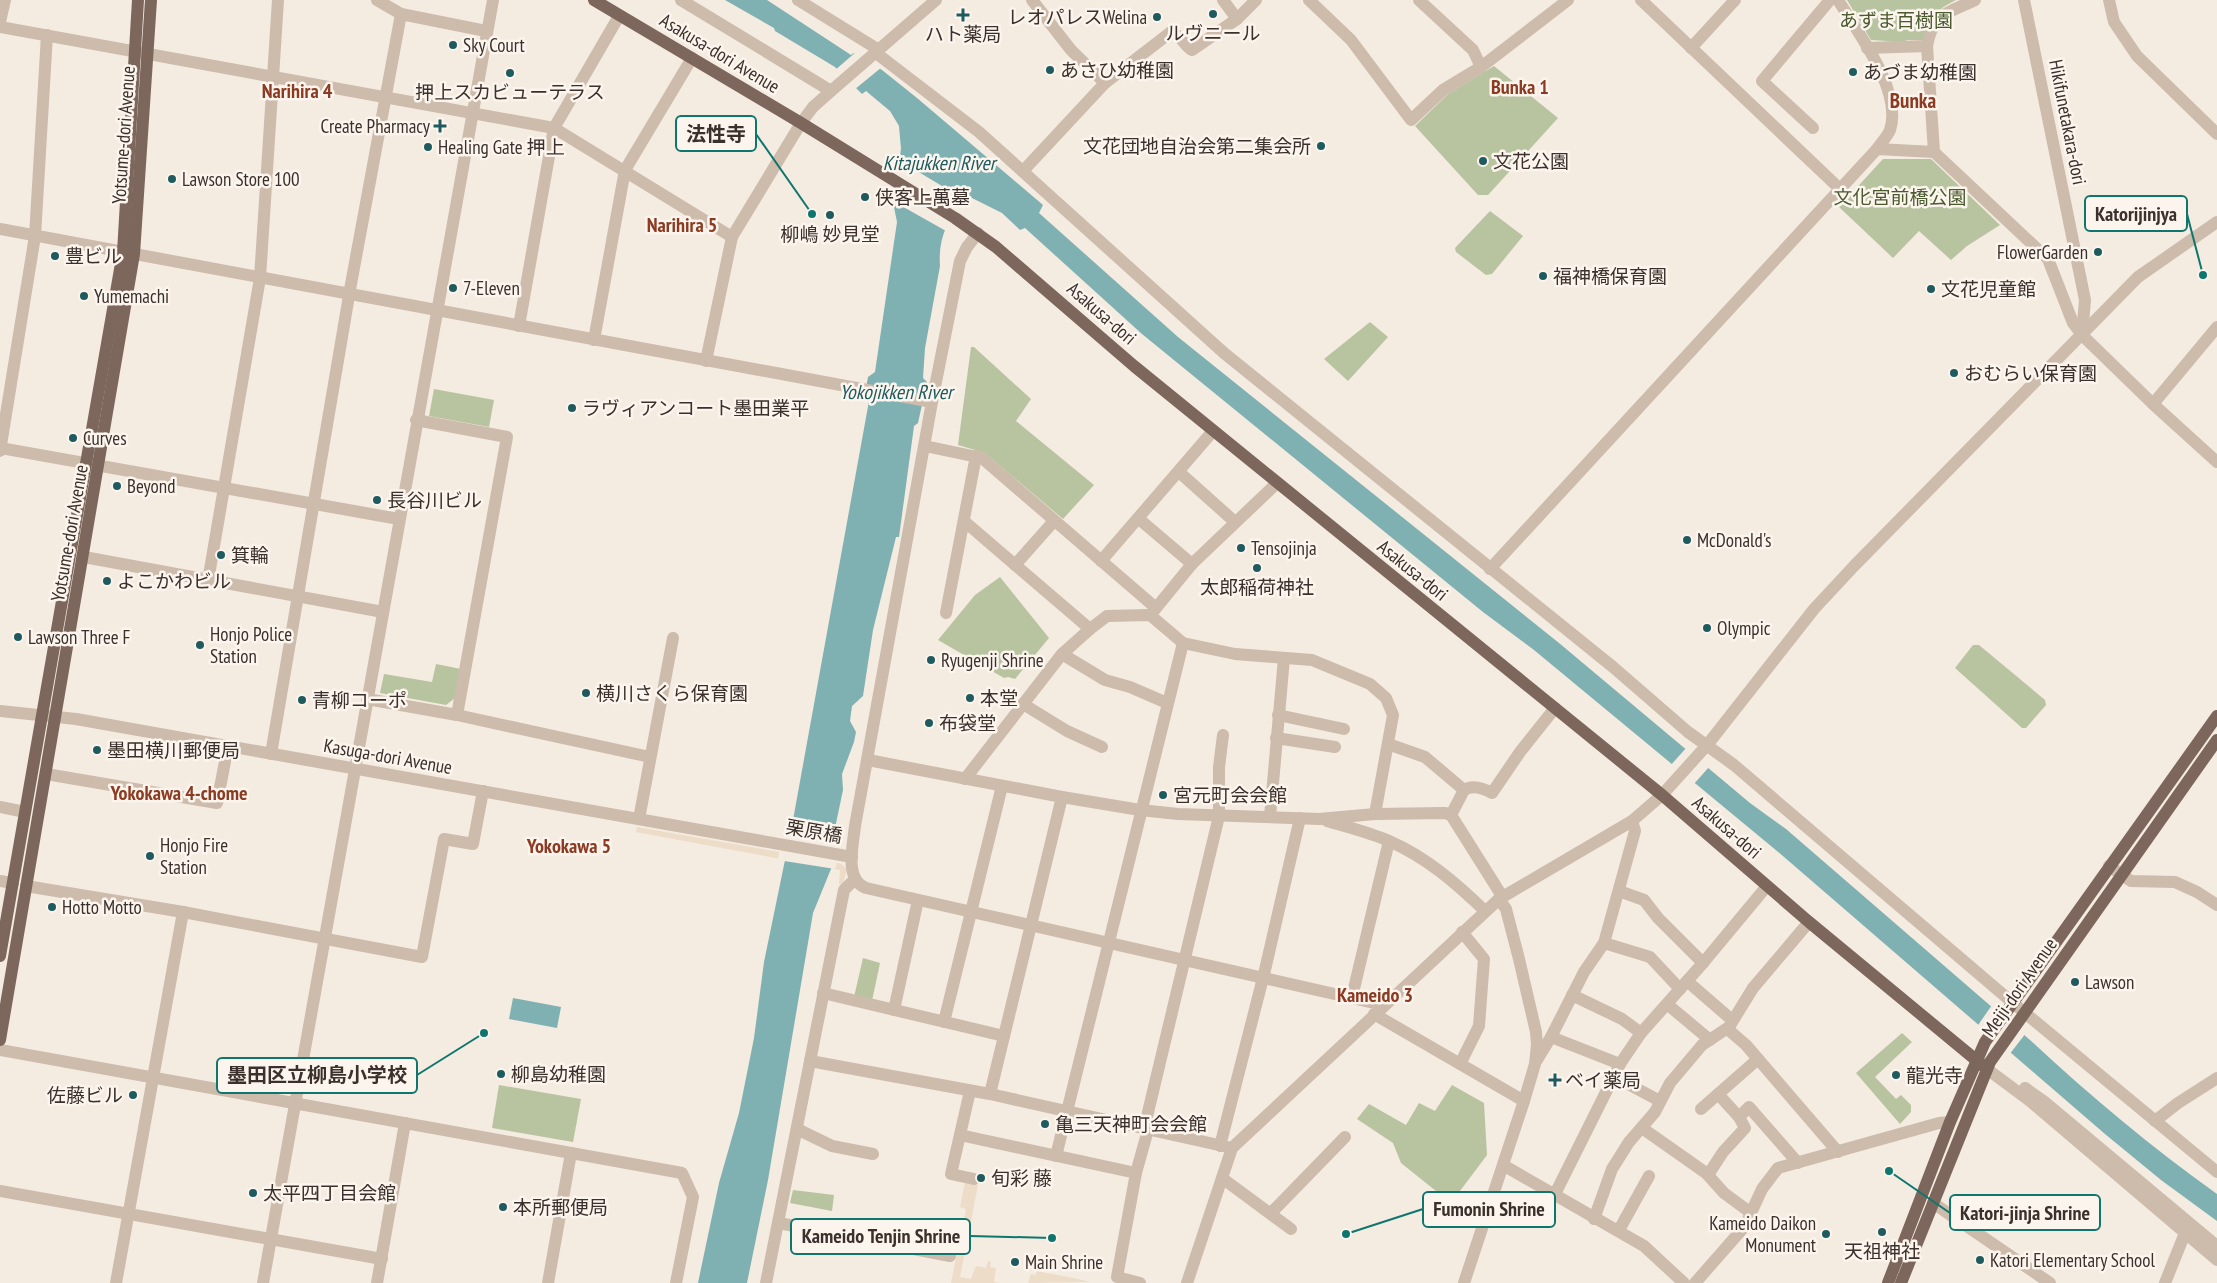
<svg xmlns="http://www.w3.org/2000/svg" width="2217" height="1283" font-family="'PT Sans Narrow','Noto Sans JP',sans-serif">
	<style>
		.green { fill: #b8c4a0 }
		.plaza { fill: #ecdcc8 }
		.water { fill: #7fb0b2 }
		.pier { fill: #f4ebe1 }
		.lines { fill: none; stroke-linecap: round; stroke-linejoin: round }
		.minor { stroke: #cdbbac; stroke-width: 12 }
		.major { stroke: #7d675c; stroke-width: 12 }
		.poi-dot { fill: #1f5a5e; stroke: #fbf5ee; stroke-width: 2 }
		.labels { text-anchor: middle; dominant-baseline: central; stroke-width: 5; stroke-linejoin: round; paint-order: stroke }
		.poi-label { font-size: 19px; fill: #3b302b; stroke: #fbf5ee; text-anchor: start }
		.park-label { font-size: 19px; fill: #4a5a2e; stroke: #fbf5ee }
		.street-label { font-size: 19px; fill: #3b302b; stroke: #fbf5ee }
		.neighbourhood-label { font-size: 20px; font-weight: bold; fill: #8c3b22; stroke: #fbf5ee }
		.water-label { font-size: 20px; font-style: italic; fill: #1f5a5e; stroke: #fbf5ee }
		.quarter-label { font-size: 21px; font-weight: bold; fill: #8c3b22; stroke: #fbf5ee }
		.leader { fill: none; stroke: #0f766e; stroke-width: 2 }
		.callout-dot { fill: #0f766e; stroke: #fbf5ee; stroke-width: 2 }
		.callout { fill: #fbf5ee; stroke: #0f766e; stroke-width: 2 }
		.callout-label { font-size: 20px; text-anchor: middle; font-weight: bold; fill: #3b302b }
	</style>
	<rect width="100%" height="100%" fill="#f4ebe1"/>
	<g class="green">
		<path d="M1847,0H1956C1938,9 1925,19 1925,40H1907L1904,42L1871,40Z"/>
		<path d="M1494,66L1558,118L1488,195H1478L1415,126L1448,94Z"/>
		<path d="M1883,159H1931L2000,225L1967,246L1951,260L1919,231L1893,258L1839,207Z"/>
		<path d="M1490,211L1523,236L1492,274L1486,275L1456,252L1455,248Z"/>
		<path d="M1370,322L1388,337L1348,381L1324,359Z"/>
		<path d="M971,347H974L1031,399L1016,421L1094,485L1063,519L985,453L958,445Z"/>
		<path d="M434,389L494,400L489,427L429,416Z"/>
		<path d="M1000,577L1049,638L1015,679L1008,677L1004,678L938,640L975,595Z"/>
		<path d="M1973,645H1979L2045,700L2046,705L2026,728H2022L1955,668Z"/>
		<path d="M436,664L461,669L455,698L446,705L380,693L384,674L432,682Z"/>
		<path d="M863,958L880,963L872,1001L854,997Z"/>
		<path d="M1902,1033L1912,1042L1875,1077L1896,1099L1901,1095L1911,1105V1112L1900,1124L1856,1073Z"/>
		<path d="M499,1085L581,1099L573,1142L492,1128Z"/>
		<path d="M1452,1085L1484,1103L1487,1155L1451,1203L1401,1163L1393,1143L1357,1119L1369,1104L1406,1125L1419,1103L1435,1111Z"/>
		<path d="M793,1190L834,1195L832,1211L790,1203Z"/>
	</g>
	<g class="plaza">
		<path d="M637,827L836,862L841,864L847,869L843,885L839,884L840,870L636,832Z"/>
		<path d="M965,1182L978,1185L960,1277L971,1279L976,1266L986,1268L988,1261L991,1262L990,1267L996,1268L994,1282L1000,1283H951L966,1209L960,1207Z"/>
		<path d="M1036,1271L1078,1279L1090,1282L1028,1283L1031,1274L1036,1275Z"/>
	</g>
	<g class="water">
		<path d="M725,0H767L851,55L854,53L882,70L917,98L1043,205L1039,213L1178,337L1559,643L1750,803L1786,829L2030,1040C2089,1095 2151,1147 2217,1194V1221L2161,1180L2105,1134L1777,851L1534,650L1483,612L1142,334L1025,228L1020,230L1002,213L964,194L965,200C947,219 938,239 940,266L925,348L923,378L927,382L918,423L914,426L899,537H896L873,630L863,696L852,706L850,721L856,732L854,742L842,774L843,790L835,828L842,842L813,913L768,1180L747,1283H698L719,1183L739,1113L754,1038L764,962L791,831L869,401L864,399L868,377L875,372L897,222L893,202L901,149L899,126L890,111L866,91L862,94L835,67L775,31L774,28Z"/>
		<path d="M513,998L561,1007L557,1028L509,1019Z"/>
	</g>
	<g class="pier">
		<path d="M856,52L882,67L854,90L834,71Z"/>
		<path d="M897,159L967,201L955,215L946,231L891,200Z"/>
		<path d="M1687,747L1710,766L1693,785L1670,766Z"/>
		<path d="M782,829L843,839L844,843L835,869L778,860Z"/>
		<path d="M1992,1005L2026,1033L2009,1055L1976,1028Z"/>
	</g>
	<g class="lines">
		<g class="minor">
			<path d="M377,0L401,14L486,31"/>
			<path d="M681,0L831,91"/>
			<path d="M798,0L879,50"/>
			<path d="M1032,0L1071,50L1105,83"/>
			<path d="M1223,0L1237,19"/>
			<path d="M1309,0L1351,40L1411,120L1443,90L1481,67L1568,0"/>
			<path d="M1419,0L1473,50L1481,67"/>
			<path d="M1641,0L1840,189"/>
			<path d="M1838,0C1858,33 1903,91 1890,130C1887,137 1881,143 1877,149"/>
			<path d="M2024,0L2085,300L2082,335L2153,404L2217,462"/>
			<path d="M2109,0L2114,22L2137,56L2217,134"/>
			<path d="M0,22L5,0"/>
			<path d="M0,27L554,128L732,237"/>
			<path d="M1691,48L1735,0"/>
			<path d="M1867,48L1927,46"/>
			<path d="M876,53L979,132L1224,353L1613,667L1688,732L1734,765L2013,1003L2217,1172"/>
			<path d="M1813,128L1762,81L1830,0"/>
			<path d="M1934,152L1927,46C1933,13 1948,13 1975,0"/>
			<path d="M1023,171L1105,83L1171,32C1182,35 1183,45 1192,50L1237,19L1256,0"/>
			<path d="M0,229L932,402"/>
			<path d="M978,233L967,247L960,261L932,402L855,826C853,845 844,880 866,888L1383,1005"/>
			<path d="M519,326L554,128L619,16"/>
			<path d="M594,340L625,170L692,58"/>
			<path d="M706,361L732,237L801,123L813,107L831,91L936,0"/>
			<path d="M2153,404L2217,327"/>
			<path d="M416,420L507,437L457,715"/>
			<path d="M925,446L982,458L1156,608"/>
			<path d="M0,448L399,519"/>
			<path d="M0,451L35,236L47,35"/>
			<path d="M1179,472L1235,522"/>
			<path d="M1139,519L1192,564"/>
			<path d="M964,521L1090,629"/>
			<path d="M84,557L383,612"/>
			<path d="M1101,561L1213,431"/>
			<path d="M1015,565L1054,521"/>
			<path d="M1490,569L1877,149L1934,152L2048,259L2073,323L2082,335"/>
			<path d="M208,581L260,278L278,0"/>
			<path d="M946,613L976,456"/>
			<path d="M1152,613L1192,564L1277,483"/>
			<path d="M1062,654L1105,680L1130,687L1167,703"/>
			<path d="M367,699L457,715L650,757"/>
			<path d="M1023,704L1067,731L1102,747"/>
			<path d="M0,711L76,719L852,857"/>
			<path d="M1278,715L1344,729"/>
			<path d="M1276,738L1335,747"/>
			<path d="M1388,744L1425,757L1464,790L1451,815"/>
			<path d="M271,754L351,284L401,14"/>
			<path d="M868,760L1062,797L1140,810L1178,814L1319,819L1375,814L1445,813L1451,815L1502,896"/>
			<path d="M46,774L217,803L228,746"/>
			<path d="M965,779L1062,654L1090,629L1107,616L1150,615L1183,643L1235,654L1312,660L1370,684L1386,698L1393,715L1375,814"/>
			<path d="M1464,790C1473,784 1483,788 1492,793L1520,752L1555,708"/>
			<path d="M0,807L25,812"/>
			<path d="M1270,817L1284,658"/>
			<path d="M639,819L673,638"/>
			<path d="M1327,821C1347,827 1369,832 1389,841C1426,857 1456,883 1485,911"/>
			<path d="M2109,866L2131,881L2175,882L2197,892L2217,905"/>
			<path d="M0,881L13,883"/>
			<path d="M26,886L183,912L422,957L444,839L473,844L483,791"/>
			<path d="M1619,891L1644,900L1658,918L1703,963"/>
			<path d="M1604,943L1650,957L1680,989"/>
			<path d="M1687,981L1732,1020"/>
			<path d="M823,993L1004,1036"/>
			<path d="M1572,995L1622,1019L1641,1033"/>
			<path d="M1352,997L1389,841"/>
			<path d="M1667,1004L1710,1040"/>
			<path d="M894,1010L918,900"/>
			<path d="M1374,1014L1524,1101"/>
			<path d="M944,1022L1002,786"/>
			<path d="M1729,1027L1731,1032L1746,1045L1838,1152"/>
			<path d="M1551,1037L1620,1064"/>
			<path d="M0,1050L682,1173L693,1197L676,1283"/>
			<path d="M1537,1060L1551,1037L1584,972L1604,943L1635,831L1632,821"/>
			<path d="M810,1061L990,1094L1232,1148"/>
			<path d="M1460,1064L1479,1026L1484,959L1462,932"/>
			<path d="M1987,1069L2030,1101L2217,1260"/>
			<path d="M1613,1076L1660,1101"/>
			<path d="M2025,1088L2046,1103L2217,1246"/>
			<path d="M970,1091L951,1174L974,1179"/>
			<path d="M990,1094L1062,797"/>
			<path d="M1718,1094L1739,1117L1749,1107L1798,1163"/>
			<path d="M1701,1109L1758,1059"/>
			<path d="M2155,1121L2178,1103L2217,1078"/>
			<path d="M1642,1128L1706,1173L1724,1193L1751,1213"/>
			<path d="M797,1129L832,1146L873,1154"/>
			<path d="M1144,1129L1219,816V767L1223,735"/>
			<path d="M960,1135L1136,1173L1117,1277L1140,1283"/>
			<path d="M1220,1146L1265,970L1300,818"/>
			<path d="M1056,1156L1183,643"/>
			<path d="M1503,1165L1644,1246L1684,1283"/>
			<path d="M1136,1173L1148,1130"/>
			<path d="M1708,1175L1723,1152L1745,1128L1739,1117"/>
			<path d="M1222,1178L1291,1229"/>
			<path d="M0,1191L382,1259"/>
			<path d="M1554,1196L1620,1064L1641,1033L1703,963L1767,886"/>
			<path d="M1933,1203L2050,1283"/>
			<path d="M1271,1213L1345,1137"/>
			<path d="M1594,1219L1612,1169L1629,1142L1655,1112L1670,1083L1702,1045L1729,1027L1753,988L1809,922"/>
			<path d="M779,1223L950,1256"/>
			<path d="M1619,1230L1649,1176"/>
			<path d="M116,1283L183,912"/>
			<path d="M263,1283L493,0"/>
			<path d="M377,1283L405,1123"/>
			<path d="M548,1283L571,1153"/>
			<path d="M766,1283L844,890L854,880"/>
			<path d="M1187,1283L1232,1148L1499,899L1632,821L1662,795L1708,744L1814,609L1854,566L2138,277L2217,222"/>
			<path d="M1464,1283L1524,1101L1535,1064L1537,1045L1536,1032L1519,959L1506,909L1499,899"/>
			<path d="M1695,1283L1745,1226L1762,1189L1778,1168L1939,1123L1950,1122"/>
			<path d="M2165,1283L2185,1233"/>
		</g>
		<g class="major">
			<path d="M594,0L801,123L955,218L996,247L1134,366L1662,795L1809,922L1987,1069"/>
			<path d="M0,956L123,252L138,0"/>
			<path d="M0,1040L134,254L151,0"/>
			<path d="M1888,1283L1950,1122L1985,1042L2217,716"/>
			<path d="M1901,1283L1990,1062L2217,740"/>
		</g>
	</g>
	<g class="poi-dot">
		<circle cx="1213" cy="14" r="5"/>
		<path d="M960.5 7.5h5v5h5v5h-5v5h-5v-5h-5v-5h5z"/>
		<circle cx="1157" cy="17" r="5"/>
		<circle cx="453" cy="45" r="5"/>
		<circle cx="1050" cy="70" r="5"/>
		<circle cx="1853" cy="72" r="5"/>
		<circle cx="510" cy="73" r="5"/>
		<path d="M437.5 118.5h5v5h5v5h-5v5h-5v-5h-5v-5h5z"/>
		<circle cx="1321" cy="146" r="5"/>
		<circle cx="428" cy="147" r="5"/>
		<circle cx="1483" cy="161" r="5"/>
		<circle cx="172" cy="179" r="5"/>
		<circle cx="865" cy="197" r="5"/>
		<circle cx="830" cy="215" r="5"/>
		<circle cx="2098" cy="252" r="5"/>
		<circle cx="55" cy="256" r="5"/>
		<circle cx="1543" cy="276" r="5"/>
		<circle cx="453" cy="288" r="5"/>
		<circle cx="1931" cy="289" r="5"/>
		<circle cx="84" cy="296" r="5"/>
		<circle cx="1954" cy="373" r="5"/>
		<circle cx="572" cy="408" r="5"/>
		<circle cx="73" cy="438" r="5"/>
		<circle cx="117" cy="486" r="5"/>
		<circle cx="377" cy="500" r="5"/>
		<circle cx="1687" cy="540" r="5"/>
		<circle cx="1241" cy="548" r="5"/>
		<circle cx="221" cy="555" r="5"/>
		<circle cx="1257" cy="568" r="5"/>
		<circle cx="107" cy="581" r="5"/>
		<circle cx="1707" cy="628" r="5"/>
		<circle cx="18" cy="637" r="5"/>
		<circle cx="200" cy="645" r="5"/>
		<circle cx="931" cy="660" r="5"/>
		<circle cx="586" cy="693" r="5"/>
		<circle cx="970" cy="698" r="5"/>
		<circle cx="302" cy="700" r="5"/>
		<circle cx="929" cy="723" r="5"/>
		<circle cx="97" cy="750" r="5"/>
		<circle cx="1163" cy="795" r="5"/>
		<circle cx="150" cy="856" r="5"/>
		<circle cx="52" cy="907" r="5"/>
		<circle cx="2075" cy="982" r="5"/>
		<circle cx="501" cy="1074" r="5"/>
		<circle cx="1896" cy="1075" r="5"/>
		<path d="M1552.5 1072.5h5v5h5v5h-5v5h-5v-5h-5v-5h5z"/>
		<circle cx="133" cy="1095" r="5"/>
		<circle cx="1045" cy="1124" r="5"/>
		<circle cx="981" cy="1178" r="5"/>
		<circle cx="253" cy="1193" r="5"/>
		<circle cx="503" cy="1207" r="5"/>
		<circle cx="1882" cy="1232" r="5"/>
		<circle cx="1826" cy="1234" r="5"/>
		<circle cx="1980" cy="1260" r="5"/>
		<circle cx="1015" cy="1262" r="5"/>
	</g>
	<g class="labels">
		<g class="poi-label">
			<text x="1147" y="17" text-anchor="end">レオパレスWelina</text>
			<text x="1213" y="33" text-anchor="middle">ルヴニール</text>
			<text x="963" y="34" text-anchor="middle">ハト薬局</text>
			<text x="463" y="45">Sky Court</text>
			<text x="1060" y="70">あさひ幼稚園</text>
			<text x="1863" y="72">あづま幼稚園</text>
			<text x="510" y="92" text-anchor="middle">押上スカビューテラス</text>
			<text x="430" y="126" text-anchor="end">Create Pharmacy</text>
			<text x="1311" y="146" text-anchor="end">文花団地自治会第二集会所</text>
			<text x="438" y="147">Healing Gate 押上</text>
			<text x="1493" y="161">文花公園</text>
			<text x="182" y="179">Lawson Store 100</text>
			<text x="875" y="197">侠客上萬墓</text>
			<text x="830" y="234" text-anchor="middle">柳嶋 妙見堂</text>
			<text x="2088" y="252" text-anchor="end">FlowerGarden</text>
			<text x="65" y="256">豊ビル</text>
			<text x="1553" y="276">福神橋保育園</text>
			<text x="463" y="288">7-Eleven</text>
			<text x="1941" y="289">文花児童館</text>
			<text x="94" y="296">Yumemachi</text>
			<text x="1964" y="373">おむらい保育園</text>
			<text x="582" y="408">ラヴィアンコート墨田業平</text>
			<text x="83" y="438">Curves</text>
			<text x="127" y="486">Beyond</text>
			<text x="387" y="500">長谷川ビル</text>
			<text x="1697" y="540">McDonald's</text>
			<text x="1251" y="548">Tensojinja</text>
			<text x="231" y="555">箕輪</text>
			<text x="117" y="581">よこかわビル</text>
			<text x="1257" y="587" text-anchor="middle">太郎稲荷神社</text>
			<text x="1717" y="628">Olympic</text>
			<text x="210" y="634">Honjo Police<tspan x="210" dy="22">Station</tspan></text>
			<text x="28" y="637">Lawson Three F</text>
			<text x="941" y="660">Ryugenji Shrine</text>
			<text x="596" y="693">横川さくら保育園</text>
			<text x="980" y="698">本堂</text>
			<text x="312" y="700">青柳コーポ</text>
			<text x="939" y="723">布袋堂</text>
			<text x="107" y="750">墨田横川郵便局</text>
			<text x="1173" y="795">宮元町会会館</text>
			<text x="160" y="845">Honjo Fire<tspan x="160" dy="22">Station</tspan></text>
			<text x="62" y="907">Hotto Motto</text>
			<text x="2085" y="982">Lawson</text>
			<text x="511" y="1074">柳島幼稚園</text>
			<text x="1906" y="1075">龍光寺</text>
			<text x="1565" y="1080">ベイ薬局</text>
			<text x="123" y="1095" text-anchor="end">佐藤ビル</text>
			<text x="1055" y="1124">亀三天神町会会館</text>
			<text x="991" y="1178">旬彩 藤</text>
			<text x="263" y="1193">太平四丁目会館</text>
			<text x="513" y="1207">本所郵便局</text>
			<text x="1816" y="1223" text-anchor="end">Kameido Daikon<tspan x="1816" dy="22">Monument</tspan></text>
			<text x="1882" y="1251" text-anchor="middle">天祖神社</text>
			<text x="1990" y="1260">Katori Elementary School</text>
			<text x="1025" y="1262">Main Shrine</text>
		</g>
		<g class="park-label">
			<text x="1896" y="20">あずま百樹園</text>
			<text x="1900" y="197">文化宮前橋公園</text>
		</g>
		<g class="street-label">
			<text transform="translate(720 53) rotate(31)">Asakusa-dori Avenue</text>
			<text transform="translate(2068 122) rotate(79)">Hikifunetakara-dori</text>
			<text transform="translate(123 135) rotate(-86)">Yotsume-dori Avenue</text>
			<text transform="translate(1102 313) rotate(41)">Asakusa-dori</text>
			<text transform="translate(69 533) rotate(-80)">Yotsume-dori Avenue</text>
			<text transform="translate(1413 570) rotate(39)">Asakusa-dori</text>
			<text transform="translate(388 756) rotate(10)">Kasuga-dori Avenue</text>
			<text transform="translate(1727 827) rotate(41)">Asakusa-dori</text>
			<text transform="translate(814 831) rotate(10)">栗原橋</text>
			<text transform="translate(2019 987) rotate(-55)">Meiji-dori Avenue</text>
		</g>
		<g class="neighbourhood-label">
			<text x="1520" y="87">Bunka 1</text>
			<text x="297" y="91">Narihira 4</text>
			<text x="682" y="225">Narihira 5</text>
			<text x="179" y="793">Yokokawa 4-chome</text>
			<text x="569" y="846">Yokokawa 5</text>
			<text x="1375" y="995">Kameido 3</text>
		</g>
		<g class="water-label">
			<text x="939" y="163">Kitajukken River</text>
			<text x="896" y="392">Yokojikken River</text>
		</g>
		<g class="quarter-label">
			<text x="1913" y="100">Bunka</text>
		</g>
	</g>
	<path class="leader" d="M812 214L756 134M2203 275L2187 214M484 1033L417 1075M1346 1234L1423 1209M1889 1171L1950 1213M1052 1238L970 1236"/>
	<g class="callout-dot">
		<circle cx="812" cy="214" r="5"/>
		<circle cx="2203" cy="275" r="5"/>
		<circle cx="484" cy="1033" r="5"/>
		<circle cx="1346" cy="1234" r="5"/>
		<circle cx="1889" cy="1171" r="5"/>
		<circle cx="1052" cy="1238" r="5"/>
	</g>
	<g class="callout">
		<rect x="676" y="116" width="80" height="35" rx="5"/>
		<rect x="2085" y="196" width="102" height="35" rx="5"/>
		<rect x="217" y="1058" width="200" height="35" rx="5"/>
		<rect x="1423" y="1192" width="132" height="35" rx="5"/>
		<rect x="1950" y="1195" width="150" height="35" rx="5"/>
		<rect x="791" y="1219" width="179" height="35" rx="5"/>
	</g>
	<g class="callout-label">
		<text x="716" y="141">法性寺</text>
		<text x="2136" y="221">Katorijinjya</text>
		<text x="317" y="1082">墨田区立柳島小学校</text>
		<text x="1489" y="1216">Fumonin Shrine</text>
		<text x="2025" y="1220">Katori-jinja Shrine</text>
		<text x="881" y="1243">Kameido Tenjin Shrine</text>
	</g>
</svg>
